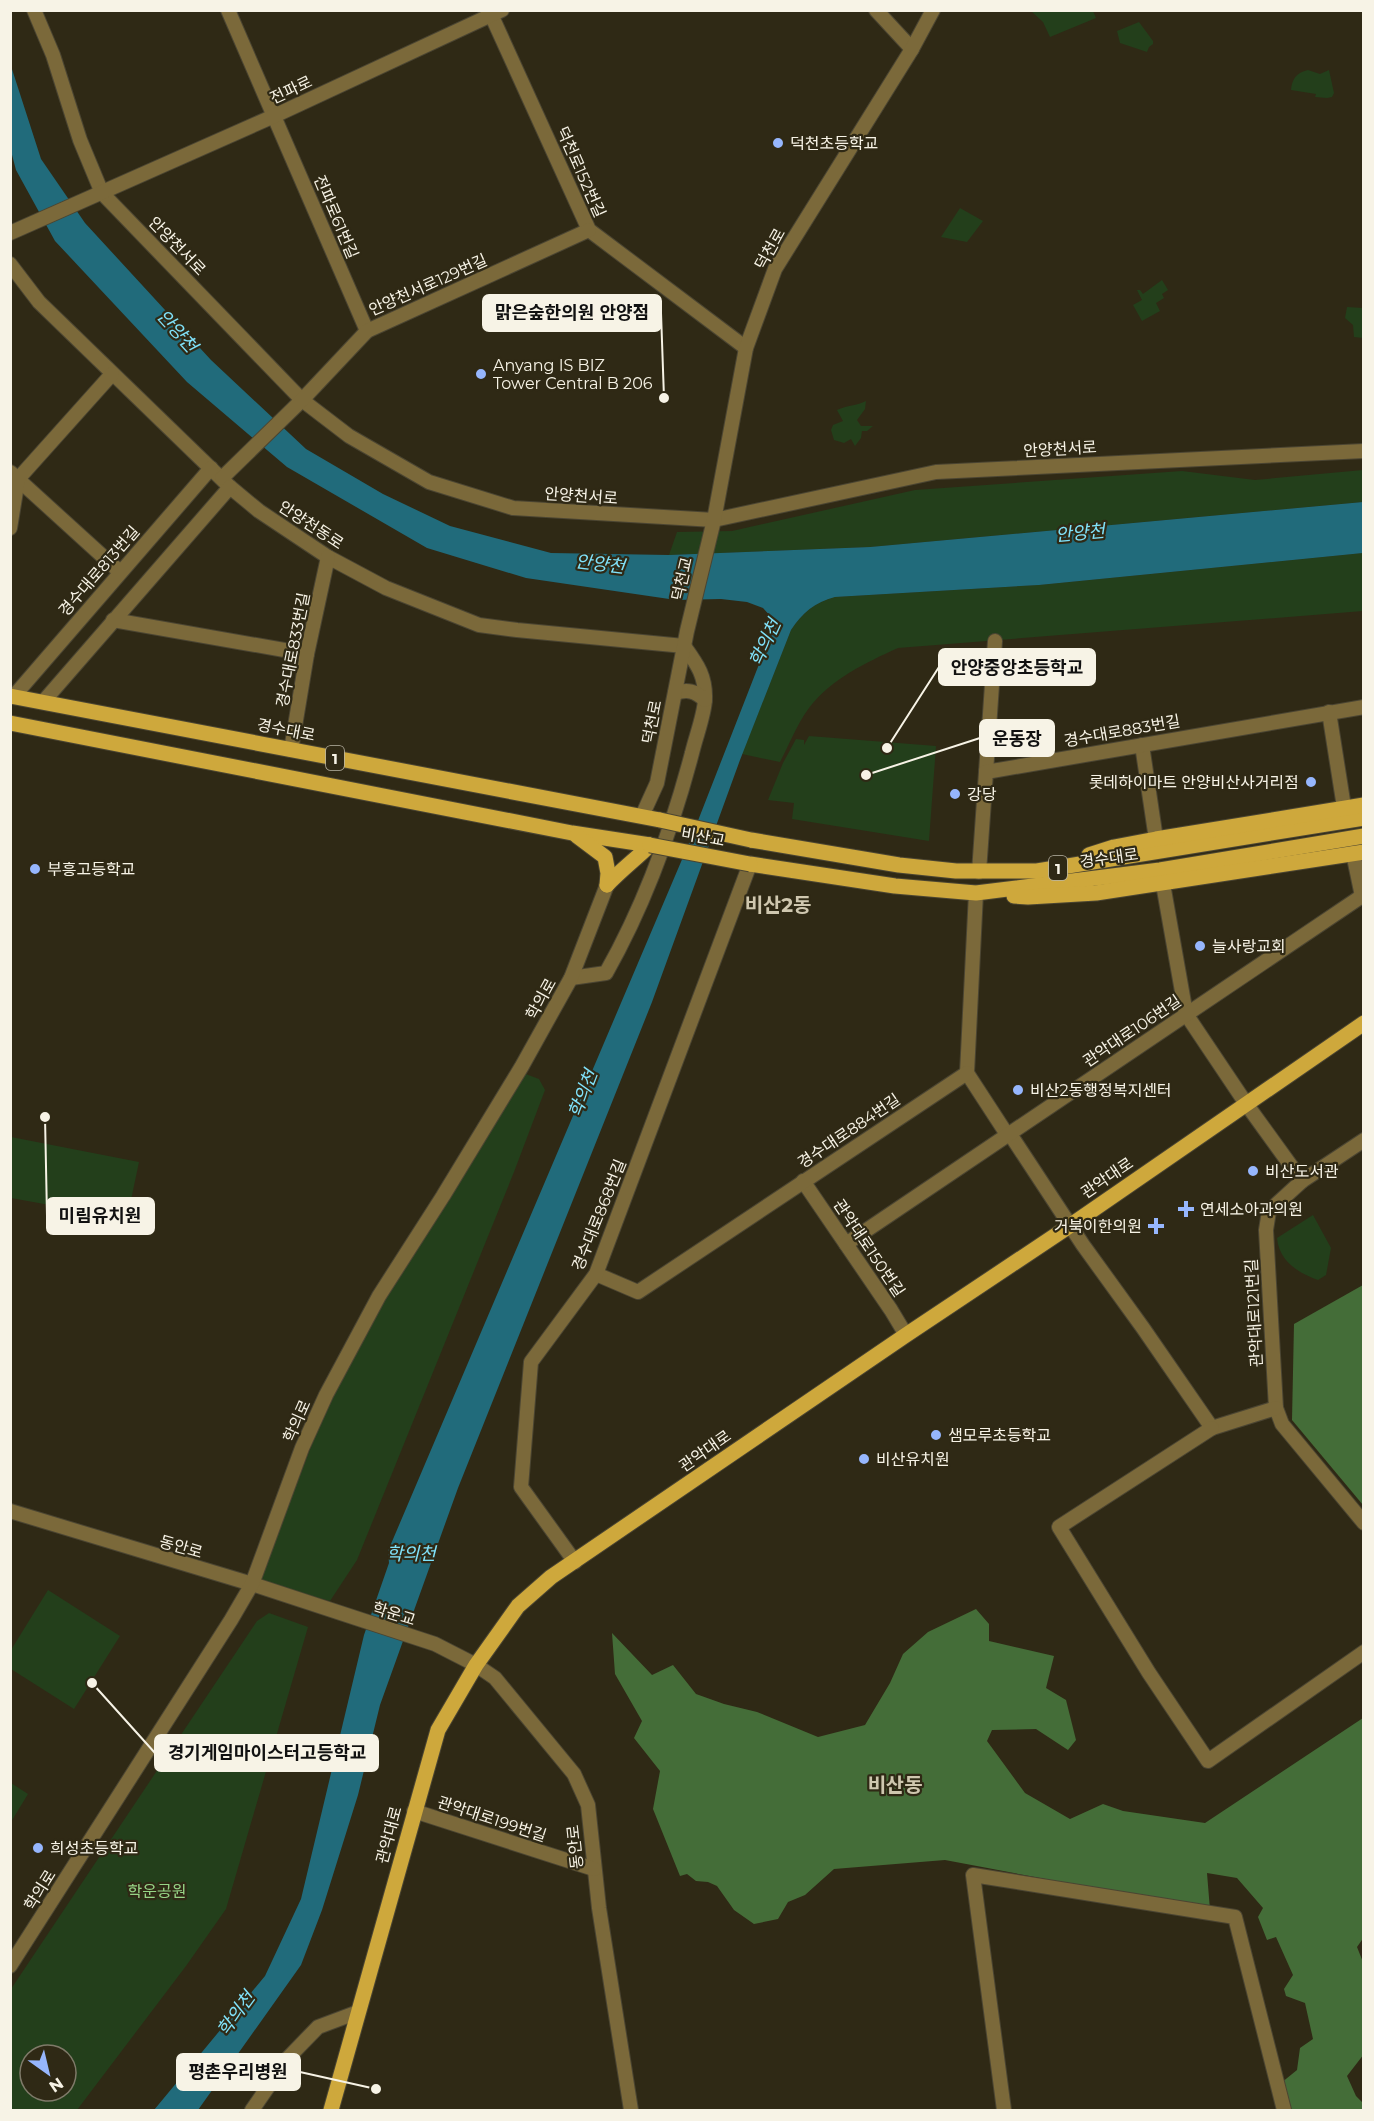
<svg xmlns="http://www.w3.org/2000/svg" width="1374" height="2121" font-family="Montserrat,'Noto Sans KR',sans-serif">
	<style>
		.green { fill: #233f1b; fill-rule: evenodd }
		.forest { fill: #446d38 }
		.water { fill: #216b7b }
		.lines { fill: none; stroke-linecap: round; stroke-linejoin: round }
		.minor-casing { stroke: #4b4532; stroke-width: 16 }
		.major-casing { stroke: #4b4532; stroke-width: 17 }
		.minor { stroke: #7b693a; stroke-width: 14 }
		.major { stroke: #cea83c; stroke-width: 15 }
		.major-bridge-casing { stroke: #4b4532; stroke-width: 17; stroke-linecap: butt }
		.major-bridge { stroke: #cea83c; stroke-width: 15 }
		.poi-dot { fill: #96b6fd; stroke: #2f2915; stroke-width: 2 }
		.labels { text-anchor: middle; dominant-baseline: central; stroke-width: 4.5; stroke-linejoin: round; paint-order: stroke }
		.shield { fill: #2f2915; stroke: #bbb6a7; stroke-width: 1.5 }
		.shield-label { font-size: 15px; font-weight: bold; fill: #f7f3e6 }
		.street-label { font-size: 16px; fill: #f7f3e6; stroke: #2f2915 }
		.poi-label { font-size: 16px; fill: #f7f3e6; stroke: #2f2915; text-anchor: start }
		.park-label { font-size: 16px; fill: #96d486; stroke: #2f2915 }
		.water-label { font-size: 18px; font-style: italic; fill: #81e3fb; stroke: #2f2915 }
		.quarter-label { font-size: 20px; font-weight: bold; fill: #cfc7af; stroke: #2f2915 }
		.leader { fill: none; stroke: #f7f3e6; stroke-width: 2 }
		.callout-dot { fill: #f7f3e6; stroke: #2f2915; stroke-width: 2 }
		.callout { fill: #f7f3e6; stroke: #f7f3e6; stroke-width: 2 }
		.callout-label { font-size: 18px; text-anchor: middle; font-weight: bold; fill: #111 }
	</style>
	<rect width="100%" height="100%" fill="#2f2915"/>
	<g class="green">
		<path d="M1031,11H1093L1096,18L1050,37L1043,22Z"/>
		<path d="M1139,22L1153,41V44L1149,47L1147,52L1120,43L1117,31Z"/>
		<path d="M1308,70L1320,74L1329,70L1334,93L1332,97L1327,98L1315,97L1316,94L1291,90C1292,79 1296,73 1308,70Z"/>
		<path d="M960,208L983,221L967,242L941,237Z"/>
		<path d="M1162,280L1168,290L1162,294L1164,298L1156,303L1160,311L1142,321L1133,305L1142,300L1137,290H1140L1143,294Z"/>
		<path d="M1347,307L1363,308V338L1354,337L1353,325L1345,318Z"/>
		<path d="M866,401L865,409L857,420L861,426H873L867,431H862L861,438L855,446L851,439L844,443L834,440L831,430L833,425L843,421L837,410C847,405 857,406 866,401Z"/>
		<path d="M1363,470V502L870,547L669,555L677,532L732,531L915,490L1182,471L1255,480Z"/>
		<path d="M1363,553V611L898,648C865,663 831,679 809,708C797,724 789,745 780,762L742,754L791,630C802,613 815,602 835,597L1039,585Z"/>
		<path d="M809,736L936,746L929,841L792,819L794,803L768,800L783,763L796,739L804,740V745Z"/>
		<path d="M523,1073L539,1079L545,1090L514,1172L357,1560L330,1601L259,1582L324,1413L383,1298Z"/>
		<path d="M11,1137L139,1162L127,1219L11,1198Z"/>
		<path d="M1313,1215L1331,1248L1326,1275L1318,1280C1298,1273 1279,1261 1277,1238Z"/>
		<path d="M48,1590L120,1636L74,1709L11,1669V1650Z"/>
		<path d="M269,1613L308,1627L226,1909L186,1966L77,2110H11V1989L257,1621ZM30,2055H66V2091H30Z"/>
		<path d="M11,1783L28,1794L11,1822Z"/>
	</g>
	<g class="forest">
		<path d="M1363,1285V1505L1292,1420L1294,1324Z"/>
		<path d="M976,1609L989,1624V1641L1054,1656L1046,1688L1066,1700L1076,1740L1068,1750L1036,1729L992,1730L987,1741L1025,1793L1070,1819L1103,1804L1123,1811L1205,1823L1363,1718L1364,1937L1357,1947L1363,1962L1364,2054L1347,2076L1356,2096L1363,2103V2110H1288L1281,2083L1297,2070L1300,2048L1313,2039L1305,2003L1286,1996L1284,1989L1293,1975L1276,1937L1267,1940L1258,1917L1263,1908L1237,1878L1207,1873L1210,1910L945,1860L834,1869L805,1895L788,1902L778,1919L754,1924L734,1910L717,1886L708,1882L696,1881L687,1874L680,1876L653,1809L660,1771L634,1738L642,1721L615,1674L612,1633L652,1675L673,1665L696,1694L724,1704L757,1712L818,1737L865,1725L890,1683L903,1654L928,1632Z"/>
	</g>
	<path class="water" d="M10,63L41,159L85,223L211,360L306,449L383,494L450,526L551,553L669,555L870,547L1363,502V553L1039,585L835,597C815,602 802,613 791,630L740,760L652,1002L458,1488L380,1705L358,1795L322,1910L301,1965L198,2110H154L265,1976L301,1899L364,1635L389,1563L388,1551L692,836L772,631V618L763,608L747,602L721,599L676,600L526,578L427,548L287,467L187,382L55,241L16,170L11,151Z"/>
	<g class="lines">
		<defs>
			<g id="minor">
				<path d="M34,10L53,55L80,140L102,193L302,400L349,436L429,482L513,508L714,520L936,472L1364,451"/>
				<path d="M228,10L367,331"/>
				<path d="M489,10L589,230L746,348"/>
				<path d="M876,10L912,49"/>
				<path d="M10,233L274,116L502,10"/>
				<path d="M10,264L39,302L230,487L259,511L328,557L386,588L479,625L517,630L684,646C697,664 706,676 705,700C704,716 696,736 692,753C672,829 645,904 606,973L571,978"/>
				<path d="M10,472L120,572"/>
				<path d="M222,478L302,400L367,331L589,230"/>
				<path d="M10,528L18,479L112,374"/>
				<path d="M113,620L307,654"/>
				<path d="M675,693C688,689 695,691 705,700"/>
				<path d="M14,696L211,468"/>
				<path d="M43,702L230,487"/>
				<path d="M1329,712L1344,807"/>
				<path d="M1142,745L1156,839"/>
				<path d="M291,750L307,654L328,557"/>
				<path d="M986,772L995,641"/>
				<path d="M642,816L657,783L687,631L714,520L746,348L775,269L912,49L933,10"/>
				<path d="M1353,853L1362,896"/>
				<path d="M979,872L986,772L1364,707"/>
				<path d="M1163,884L1186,1014L1247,1105L1302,1181L1269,1211L1266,1230L1276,1408L1282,1424L1364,1523"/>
				<path d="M967,1073L976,893"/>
				<path d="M967,1073L1008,1136"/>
				<path d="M1010,1134L1083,1245L1143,1328L1212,1428L1276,1408"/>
				<path d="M803,1181L891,1310L906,1335"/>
				<path d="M1302,1181L1364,1140"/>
				<path d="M846,1244L1362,896L1364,898"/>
				<path d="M596,1274L638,1292L967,1073"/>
				<path d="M1212,1428L1059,1527L1149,1673L1208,1761L1364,1652"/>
				<path d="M10,1511L252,1584L435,1644L476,1665L495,1678L574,1774L588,1805L599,1908L631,2110"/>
				<path d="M575,1562L521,1487L531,1362L596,1274L750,864"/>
				<path d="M414,1811L594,1869"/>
				<path d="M10,1966L231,1620L252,1584L302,1448L326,1395L379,1296L443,1196L522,1066L571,978L607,885"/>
				<path d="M252,2110L288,2058L318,2027L358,2012"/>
				<path d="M1004,2110L973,1875L1235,1917L1284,2110"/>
			</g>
			<g id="major">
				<path d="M10,696L660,820"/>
				<path d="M10,723L572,833L650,845"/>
				<path d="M577,836L605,857L608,873L607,885"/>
				<path d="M751,840L899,865L956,871H1037L1364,818"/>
				<path d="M1089,855L1114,847L1156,839L1364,805"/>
				<path d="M750,864L895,886L976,893L1160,870L1364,836"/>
				<path d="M607,885C621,870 636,859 650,845"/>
				<path d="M1014,896L1028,897L1096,893L1364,852"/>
				<path d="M331,2110L438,1730L476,1665L518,1606L551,1577L906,1335L1071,1225L1364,1023"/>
			</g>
		</defs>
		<use href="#minor" class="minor-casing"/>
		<use href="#major" class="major-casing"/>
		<use href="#minor" class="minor"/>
		<use href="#major" class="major"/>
		<defs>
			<g id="major-bridge">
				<path d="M660,820L751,840"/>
				<path d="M650,845L750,864"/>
			</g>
		</defs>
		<use href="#major-bridge" class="major-bridge-casing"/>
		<use href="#major-bridge" class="major-bridge"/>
	</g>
	<g class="poi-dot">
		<circle cx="778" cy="143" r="6"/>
		<circle cx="481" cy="374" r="6"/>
		<circle cx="1311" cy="782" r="6"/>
		<circle cx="955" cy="794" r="6"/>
		<circle cx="35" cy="869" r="6"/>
		<circle cx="1200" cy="946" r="6"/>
		<circle cx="1018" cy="1090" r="6"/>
		<circle cx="1253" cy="1171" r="6"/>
		<path d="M1183 1200h6v6h6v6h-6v6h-6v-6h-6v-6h6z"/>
		<path d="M1153 1217h6v6h6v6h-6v6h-6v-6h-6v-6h6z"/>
		<circle cx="936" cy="1435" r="6"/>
		<circle cx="864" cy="1459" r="6"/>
		<circle cx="38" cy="1848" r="6"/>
	</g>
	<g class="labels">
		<g class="shield">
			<rect x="326" y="746" width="18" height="24" rx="4.5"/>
			<rect x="1049" y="856" width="18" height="24" rx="4.5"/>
		</g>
		<g class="shield-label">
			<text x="335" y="758">1</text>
			<text x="1058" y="868">1</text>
		</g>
		<g class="street-label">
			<text transform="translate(291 90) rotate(-25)">전파로</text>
			<text transform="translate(581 172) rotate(66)">덕천로152번길</text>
			<text transform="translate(336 217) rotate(67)">전파로61번길</text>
			<text transform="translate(177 246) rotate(46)">안양천서로</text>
			<text transform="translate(770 249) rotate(-61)">덕천로</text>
			<text transform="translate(428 285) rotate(-24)">안양천서로129번길</text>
			<text transform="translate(1060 449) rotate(-3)">안양천서로</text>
			<text transform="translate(581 496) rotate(4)">안양천서로</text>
			<text transform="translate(311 525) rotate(33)">안양천동로</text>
			<text transform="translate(99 571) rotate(-49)">경수대로813번길</text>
			<text transform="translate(682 579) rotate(-77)">덕천교</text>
			<text transform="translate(293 650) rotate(-79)">경수대로833번길</text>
			<text transform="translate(652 722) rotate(-79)">덕천로</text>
			<text transform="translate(286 730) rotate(11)">경수대로</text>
			<text transform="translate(1122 731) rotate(-10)">경수대로883번길</text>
			<text transform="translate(703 837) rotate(10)">비산교</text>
			<text transform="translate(1109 858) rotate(-8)">경수대로</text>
			<text transform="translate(541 999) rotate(-61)">학의로</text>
			<text transform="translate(1132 1031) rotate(-34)">관악대로106번길</text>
			<text transform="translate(849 1131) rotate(-34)">경수대로884번길</text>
			<text transform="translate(1107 1178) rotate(-34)">관악대로</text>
			<text transform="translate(599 1215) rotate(-68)">경수대로868번길</text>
			<text transform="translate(869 1248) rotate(56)">관악대로150번길</text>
			<text transform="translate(1254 1313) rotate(-93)">관악대로121번길</text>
			<text transform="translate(297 1421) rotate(-66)">학의로</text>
			<text transform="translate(705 1451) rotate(-35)">관악대로</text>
			<text transform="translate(181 1547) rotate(16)">동안로</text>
			<text transform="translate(394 1614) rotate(17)">학운교</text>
			<text transform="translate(492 1819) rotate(18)">관악대로199번길</text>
			<text transform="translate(389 1835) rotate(-75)">관악대로</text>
			<text transform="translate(575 1847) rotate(-96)">동안로</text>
			<text transform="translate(40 1890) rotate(-58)">학의로</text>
		</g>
		<g class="poi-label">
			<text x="790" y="143">덕천초등학교</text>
			<text x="493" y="365">Anyang IS BIZ<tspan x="493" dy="18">Tower Central B 206</tspan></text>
			<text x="1299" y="782" text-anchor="end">롯데하이마트 안양비산사거리점</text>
			<text x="967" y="794">강당</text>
			<text x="47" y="869">부흥고등학교</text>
			<text x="1212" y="946">늘사랑교회</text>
			<text x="1030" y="1090">비산2동행정복지센터</text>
			<text x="1265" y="1171">비산도서관</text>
			<text x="1200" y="1209">연세소아과의원</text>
			<text x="1142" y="1226" text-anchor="end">거북이한의원</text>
			<text x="948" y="1435">샘모루초등학교</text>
			<text x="876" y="1459">비산유치원</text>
			<text x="50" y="1848">희성초등학교</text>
		</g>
		<g class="park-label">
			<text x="157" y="1891">학운공원</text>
		</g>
		<g class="water-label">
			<text transform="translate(177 331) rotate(48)">안양천</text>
			<text transform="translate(1080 533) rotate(-5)">안양천</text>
			<text transform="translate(600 564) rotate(7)">안양천</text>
			<text transform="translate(765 643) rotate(-65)">학의천</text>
			<text transform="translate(583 1094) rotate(-69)">학의천</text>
			<text x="411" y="1554">학의천</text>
			<text transform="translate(236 2014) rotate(-54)">학의천</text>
		</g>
		<g class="quarter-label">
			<text x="778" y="905">비산2동</text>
			<text x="895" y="1785">비산동</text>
		</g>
	</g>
	<path class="leader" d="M664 398L661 313M887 748L939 667M866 775L980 738M45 1117L47 1216M92 1683L155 1753M376 2089L300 2072"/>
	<g class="callout-dot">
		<circle cx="664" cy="398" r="6"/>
		<circle cx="887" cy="748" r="6"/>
		<circle cx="866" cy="775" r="6"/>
		<circle cx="45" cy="1117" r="6"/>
		<circle cx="92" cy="1683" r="6"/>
		<circle cx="376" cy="2089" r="6"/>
	</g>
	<g class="callout">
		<rect x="483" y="295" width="178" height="36" rx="6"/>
		<rect x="939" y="649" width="156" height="36" rx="6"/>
		<rect x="980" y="720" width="74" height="36" rx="6"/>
		<rect x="47" y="1198" width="107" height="36" rx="6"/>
		<rect x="155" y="1735" width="223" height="36" rx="6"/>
		<rect x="177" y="2054" width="123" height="36" rx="6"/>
	</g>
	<g class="callout-label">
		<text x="572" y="319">맑은숲한의원 안양점</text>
		<text x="1017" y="674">안양중앙초등학교</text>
		<text x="1017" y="745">운동장</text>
		<text x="100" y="1222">미림유치원</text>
		<text x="267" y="1759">경기게임마이스터고등학교</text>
		<text x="238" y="2078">평촌우리병원</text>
	</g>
	<rect width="1374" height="2121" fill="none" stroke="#f7f3e6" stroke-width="24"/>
	<g transform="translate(48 2073) rotate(146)"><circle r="28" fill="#2f2915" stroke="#7f7a69" stroke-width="1.5"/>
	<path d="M0-4.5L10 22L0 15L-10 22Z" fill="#96b6fd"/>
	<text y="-9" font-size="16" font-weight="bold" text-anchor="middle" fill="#f7f3e6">N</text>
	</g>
</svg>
